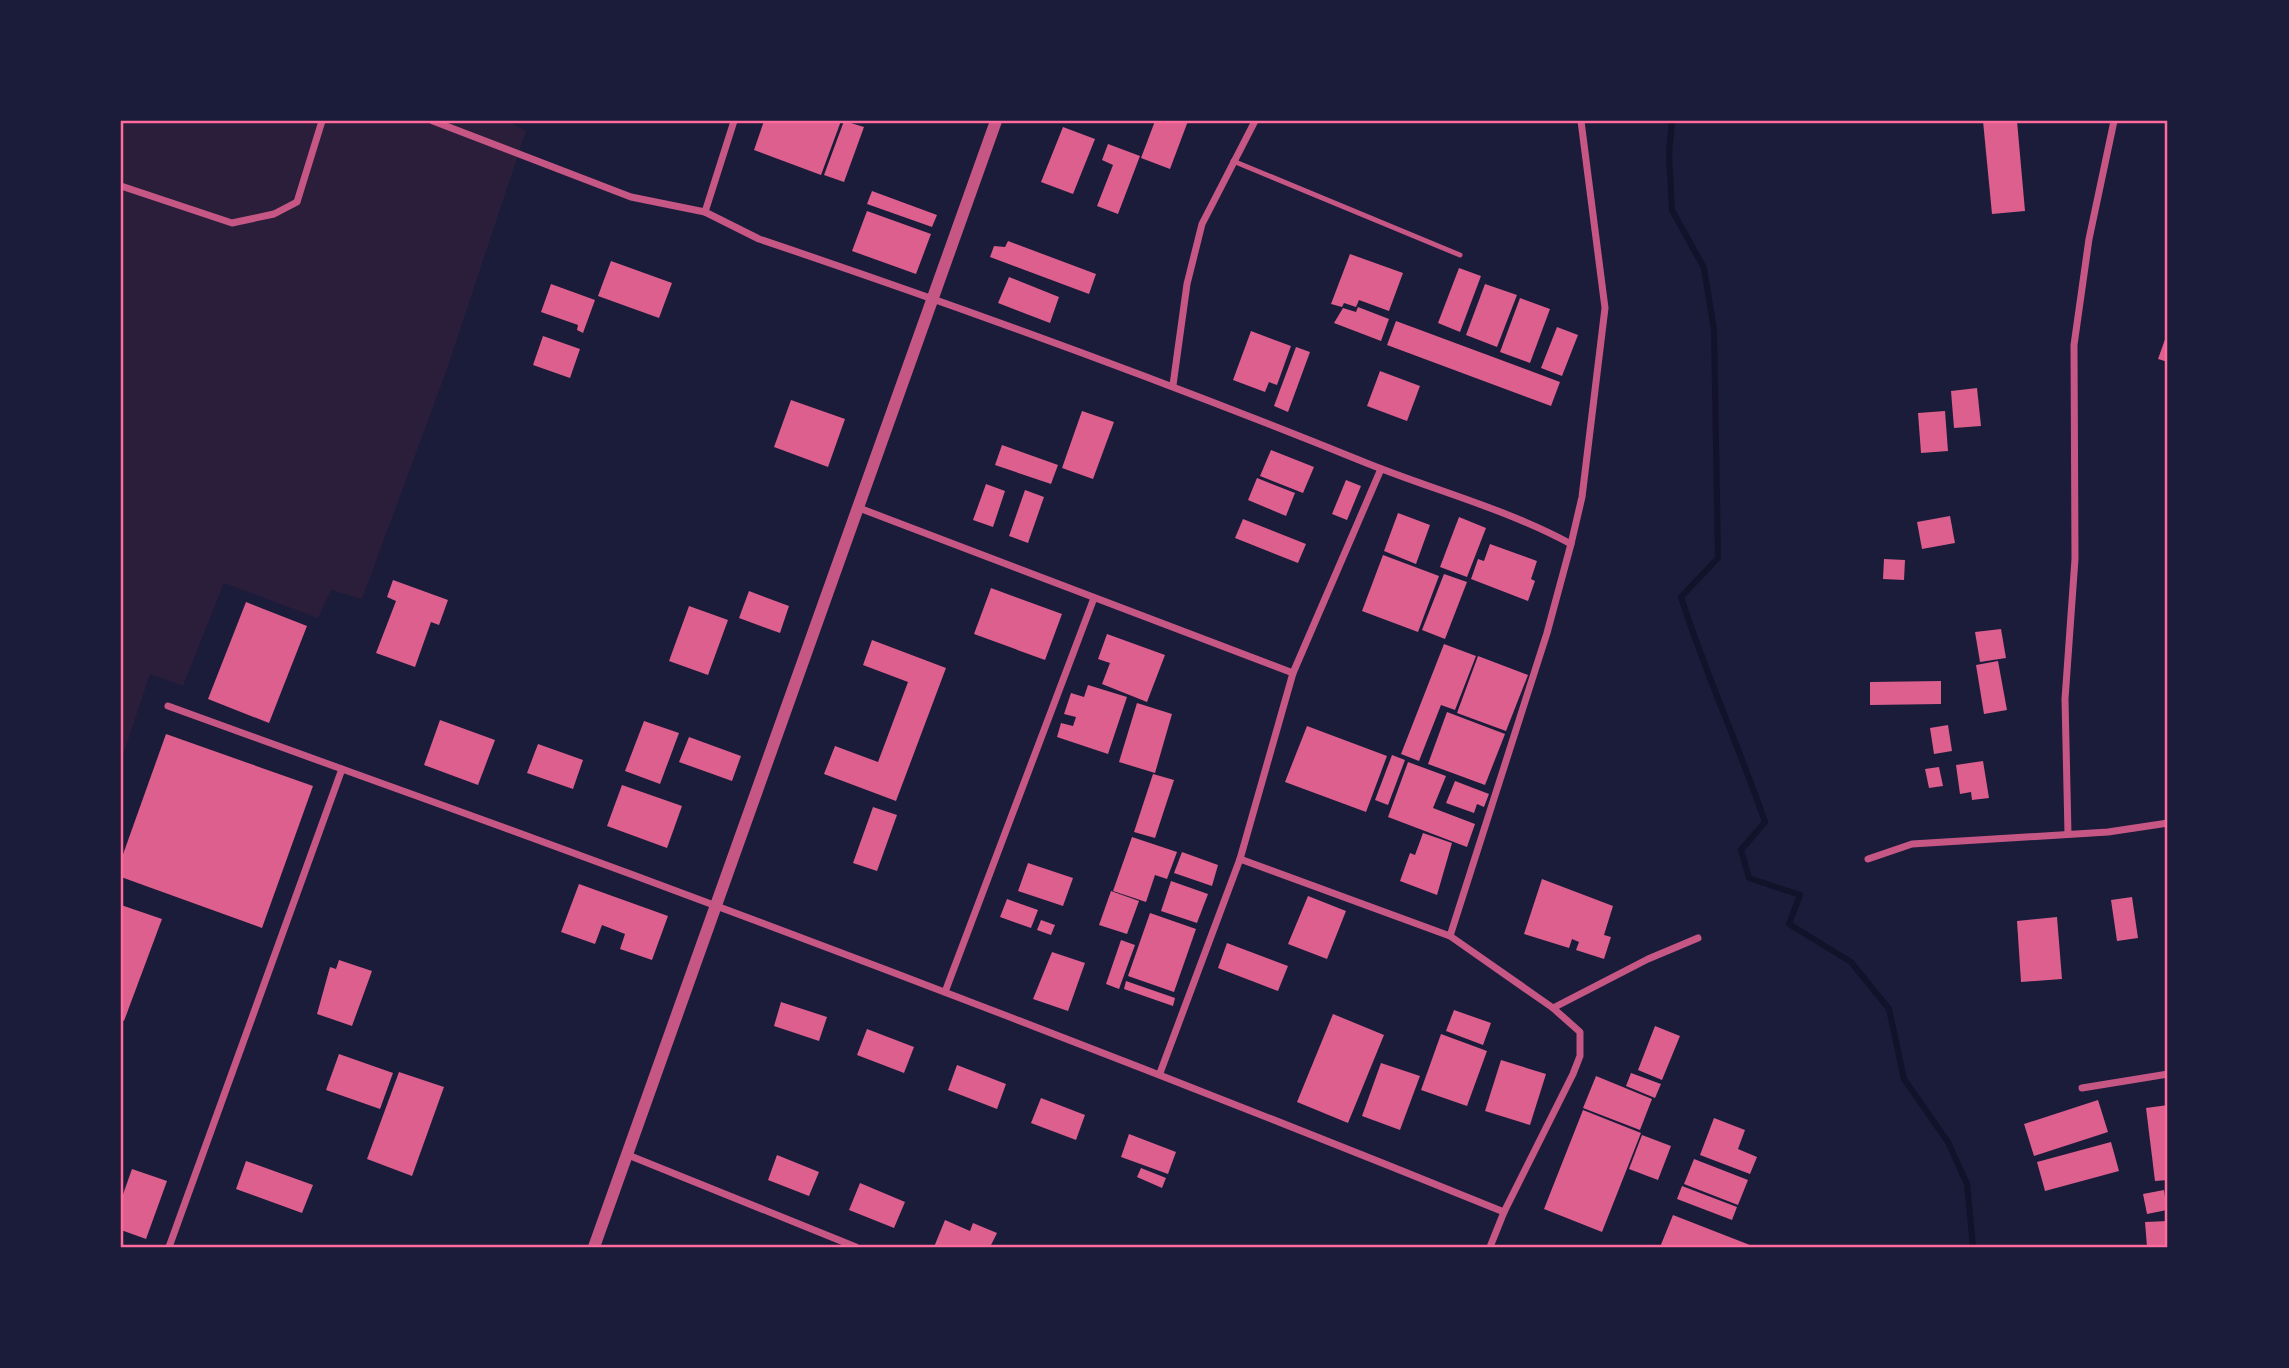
<svg xmlns="http://www.w3.org/2000/svg" width="2289" height="1368" font-family="'Zilla Slab',serif">
	<style>
		.green { fill: #2a1e3b }
		.lines { fill: none; stroke-linecap: round; stroke-linejoin: round }
		.stream { stroke: #12122b; stroke-width: 6 }
		.building { fill: #dd5f8e }
		.service { stroke: #c65784; stroke-width: 5 }
		.minor { stroke: #c65784; stroke-width: 7 }
		.tertiary { stroke: #c65784; stroke-width: 12 }
		.neatline { fill: none; stroke: #ff6b9d; stroke-width: 2.5 }
	</style>
	<rect width="100%" height="100%" fill="#1b1b3a"/>
	<path class="green" d="M121,121H508L526,131L446,372L362,599L331,590L318,618L224,583L183,686L150,674L121,761Z"/>
	<g class="lines">
		<path class="stream" d="M1672,121L1669,154L1672,210L1704,268L1714,330L1718,558L1681,597C1705,673 1739,746 1765,822L1741,850L1749,878L1800,895L1789,924L1851,962L1889,1009L1904,1079L1948,1142L1967,1184L1973,1247"/>
	</g>
	<g class="building">
		<path d="M764,121H841L821,175L754,150Z"/>
		<path d="M844,121L864,127L844,182L824,175Z"/>
		<path d="M1155,121H1188L1170,169L1141,158Z"/>
		<path d="M1983,121H2017L2025,211L1992,214Z"/>
		<path d="M1063,127L1095,139L1073,194L1041,182Z"/>
		<path d="M1108,144L1140,156L1118,214L1097,206L1113,165L1102,160Z"/>
		<path d="M872,191L937,215L932,227L867,204Z"/>
		<path d="M867,211L931,234L916,274L852,251Z"/>
		<path d="M1008,241L1096,274L1089,294L990,257L994,246L1005,247Z"/>
		<path d="M1350,254L1403,273L1389,311L1359,300L1356,307L1344,303L1342,307L1331,304Z"/>
		<path d="M611,261L672,283L659,318L598,296Z"/>
		<path d="M1459,268L1481,276L1460,332L1438,323Z"/>
		<path d="M1009,277L1059,297L1050,323L998,303Z"/>
		<path d="M551,284L595,300L583,333L577,330L578,325L541,312Z"/>
		<path d="M1485,284L1517,295L1497,347L1466,335Z"/>
		<path d="M1520,298L1550,309L1530,363L1500,352Z"/>
		<path d="M1358,307L1389,319L1381,341L1334,323L1343,308L1356,312Z"/>
		<path d="M1396,321L1560,382L1551,406L1387,345Z"/>
		<path d="M1557,327L1578,335L1562,376L1541,368Z"/>
		<path d="M1251,331L1291,346L1277,385L1269,382L1265,392L1233,380Z"/>
		<path d="M2168,331V362L2158,359Z"/>
		<path d="M543,336L580,349L570,378L533,365Z"/>
		<path d="M1296,347L1310,352L1288,412L1274,406Z"/>
		<path d="M1380,371L1420,386L1407,421L1367,406Z"/>
		<path d="M1977,388L1981,426L1954,428L1951,391Z"/>
		<path d="M791,400L845,419L828,467L774,447Z"/>
		<path d="M1082,411L1114,422L1093,479L1062,468Z"/>
		<path d="M1945,411L1948,451L1921,453L1918,413Z"/>
		<path d="M1002,445L1058,465L1051,484L995,465Z"/>
		<path d="M1271,450L1314,467L1303,493L1260,476Z"/>
		<path d="M1257,478L1295,493L1286,516L1248,500Z"/>
		<path d="M1346,480L1361,486L1347,520L1332,514Z"/>
		<path d="M986,484L1005,491L993,527L973,520Z"/>
		<path d="M1025,490L1044,497L1028,543L1009,536Z"/>
		<path d="M1398,513L1430,525L1416,564L1384,551Z"/>
		<path d="M1950,516L1955,543L1922,549L1917,522Z"/>
		<path d="M1459,517L1486,528L1467,577L1440,567Z"/>
		<path d="M1243,519L1306,544L1298,563L1235,538Z"/>
		<path d="M1490,544L1537,561L1531,579L1535,581L1528,601L1471,579L1478,559L1484,561Z"/>
		<path d="M1383,555L1439,576L1418,632L1362,611Z"/>
		<path d="M1884,559L1905,560L1904,580L1883,579Z"/>
		<path d="M1444,574L1467,582L1445,639L1422,630Z"/>
		<path d="M393,580L448,600L439,625L431,622L415,667L376,653L396,601L387,597Z"/>
		<path d="M991,588L1062,614L1045,660L974,634Z"/>
		<path d="M749,591L789,606L780,633L739,618Z"/>
		<path d="M246,602L307,626L269,723L208,699Z"/>
		<path d="M689,606L728,620L708,675L669,661Z"/>
		<path d="M2001,629L2006,658L1980,662L1975,632Z"/>
		<path d="M1107,634L1165,655L1147,702L1102,684L1110,663L1098,659Z"/>
		<path d="M872,640L946,668L896,801L824,774L835,746L878,762L908,682L863,665Z"/>
		<path d="M1444,644L1476,656L1455,710L1441,705L1419,761L1401,754Z"/>
		<path d="M1478,656L1528,675L1506,731L1457,713Z"/>
		<path d="M1998,661L2007,710L1984,714L1976,665Z"/>
		<path d="M1941,681V704L1870,705V682Z"/>
		<path d="M1088,685L1127,697L1108,754L1057,737L1061,723L1073,726L1076,717L1064,714L1071,693L1084,697Z"/>
		<path d="M1137,703L1172,714L1155,773L1119,762Z"/>
		<path d="M1447,712L1505,734L1485,785L1428,764Z"/>
		<path d="M440,720L495,740L478,785L424,765Z"/>
		<path d="M644,721L679,733L660,784L625,771Z"/>
		<path d="M1948,725L1952,751L1934,754L1930,728Z"/>
		<path d="M1307,726L1387,756L1366,812L1285,782Z"/>
		<path d="M166,734L313,786L262,928L121,877V860Z"/>
		<path d="M689,737L741,756L732,781L679,762Z"/>
		<path d="M538,744L583,760L573,789L527,773Z"/>
		<path d="M1392,755L1405,760L1388,805L1375,800Z"/>
		<path d="M1983,761L1989,798L1972,800L1971,792L1960,794L1956,765Z"/>
		<path d="M1408,762L1446,776L1433,808L1475,824L1467,847L1388,817Z"/>
		<path d="M1939,767L1943,786L1929,788L1925,769Z"/>
		<path d="M1153,774L1174,780L1155,838L1134,832Z"/>
		<path d="M1455,781L1489,794L1484,807L1477,804L1474,813L1446,803Z"/>
		<path d="M622,785L682,806L667,848L607,826Z"/>
		<path d="M873,807L897,815L877,871L853,863Z"/>
		<path d="M1423,833L1452,843L1437,895L1400,881L1410,853L1415,855Z"/>
		<path d="M1132,837L1177,852L1167,879L1155,875L1146,902L1113,891Z"/>
		<path d="M1182,852L1218,865L1212,886L1174,873Z"/>
		<path d="M1028,863L1073,878L1063,906L1018,891Z"/>
		<path d="M1542,879L1613,906L1604,935L1611,937L1604,959L1576,950L1579,942L1572,939L1569,948L1524,934Z"/>
		<path d="M1171,881L1208,894L1197,923L1161,911Z"/>
		<path d="M579,884L668,916L652,960L620,949L625,934L602,925L595,944L561,932Z"/>
		<path d="M1111,891L1139,901L1127,934L1099,925Z"/>
		<path d="M1308,896L1346,911L1327,959L1288,944Z"/>
		<path d="M2132,897L2138,938L2117,941L2111,900Z"/>
		<path d="M1007,899L1038,910L1031,928L1000,917Z"/>
		<path d="M121,905L162,919L124,1021L121,1019Z"/>
		<path d="M1150,913L1196,929L1174,992L1128,976Z"/>
		<path d="M2057,917L2062,979L2021,982L2017,921Z"/>
		<path d="M1041,920L1055,925L1051,935L1037,930Z"/>
		<path d="M1121,940L1135,945L1119,989L1106,984Z"/>
		<path d="M1227,943L1288,966L1278,991L1218,968Z"/>
		<path d="M1052,952L1085,963L1068,1011L1033,999Z"/>
		<path d="M339,960L372,971L352,1026L317,1014L330,967L336,969Z"/>
		<path d="M1126,981L1175,998L1173,1006L1124,989Z"/>
		<path d="M781,1002L827,1017L819,1041L774,1026Z"/>
		<path d="M1454,1010L1491,1023L1483,1045L1446,1031Z"/>
		<path d="M1333,1014L1384,1035L1348,1123L1297,1102Z"/>
		<path d="M1655,1026L1680,1036L1662,1080L1638,1070Z"/>
		<path d="M867,1029L914,1047L904,1073L857,1055Z"/>
		<path d="M1441,1034L1487,1051L1467,1106L1421,1090Z"/>
		<path d="M339,1054L393,1073L380,1109L326,1090Z"/>
		<path d="M1501,1060L1546,1074L1530,1125L1485,1111Z"/>
		<path d="M1381,1063L1420,1076L1400,1130L1362,1116Z"/>
		<path d="M957,1065L1006,1084L997,1109L948,1090Z"/>
		<path d="M399,1072L444,1087L412,1176L367,1159Z"/>
		<path d="M1631,1073L1661,1084L1655,1098L1626,1086Z"/>
		<path d="M1596,1076L1652,1099L1640,1130L1583,1108Z"/>
		<path d="M1041,1098L1085,1115L1076,1140L1031,1123Z"/>
		<path d="M2098,1100L2108,1132L2034,1156L2024,1124Z"/>
		<path d="M2168,1105V1180L2155,1181L2146,1108Z"/>
		<path d="M1583,1110L1641,1133L1602,1232L1544,1209Z"/>
		<path d="M1714,1118L1745,1130L1738,1149L1757,1157L1750,1174L1700,1155Z"/>
		<path d="M1129,1134L1176,1152L1168,1174L1121,1157Z"/>
		<path d="M1642,1135L1671,1146L1658,1180L1629,1169Z"/>
		<path d="M2111,1142L2119,1171L2045,1191L2037,1162Z"/>
		<path d="M777,1155L819,1172L809,1196L768,1180Z"/>
		<path d="M1694,1159L1748,1180L1738,1205L1684,1184Z"/>
		<path d="M246,1161L313,1185L302,1213L236,1189Z"/>
		<path d="M1141,1168L1166,1178L1162,1188L1137,1177Z"/>
		<path d="M132,1169L167,1181L146,1239L121,1230V1200Z"/>
		<path d="M860,1183L905,1202L894,1228L849,1210Z"/>
		<path d="M1682,1186L1737,1207L1732,1220L1677,1199Z"/>
		<path d="M2164,1190L2167,1210L2147,1214L2143,1194Z"/>
		<path d="M1673,1215L1755,1247H1660Z"/>
		<path d="M945,1220L970,1231L973,1223L997,1233L990,1247H934Z"/>
		<path d="M2168,1221V1247H2147L2145,1222Z"/>
	</g>
	<g class="lines">
		<path class="service" d="M1233,161L1460,255"/>
		<g class="minor">
			<path d="M433,121L631,197L705,212"/>
			<path d="M734,121L705,212L759,239C961,307 1161,380 1359,460C1429,489 1505,508 1571,544L1547,633L1450,936"/>
			<path d="M121,186L232,223L274,214L297,202L322,121"/>
			<path d="M1173,385L1187,284L1202,224L1255,121"/>
			<path d="M859,508L1293,673"/>
			<path d="M1571,544L1582,497L1605,308L1581,121"/>
			<path d="M168,706L342,769L169,1247"/>
			<path d="M342,769C732,909 1119,1056 1504,1212"/>
			<path d="M2068,834L2065,699L2075,559L2074,345L2089,239L2114,121"/>
			<path d="M1240,859L1450,936L1553,1008L1580,1032V1056L1573,1074L1504,1212L1490,1247"/>
			<path d="M1868,859L1912,844L2108,832L2168,823"/>
			<path d="M945,992L1094,598"/>
			<path d="M1553,1008L1648,959L1698,938"/>
			<path d="M1160,1073L1240,859L1293,673L1381,469"/>
			<path d="M2082,1088L2168,1074"/>
			<path d="M628,1155L856,1247"/>
		</g>
		<path class="tertiary" d="M594,1247L996,121"/>
	</g>
	<rect width="2289" height="1368" fill="none" stroke="#1b1b3a" stroke-width="245"/>
	<rect x="122" y="122" width="2044" height="1124" class="neatline"/>
</svg>
